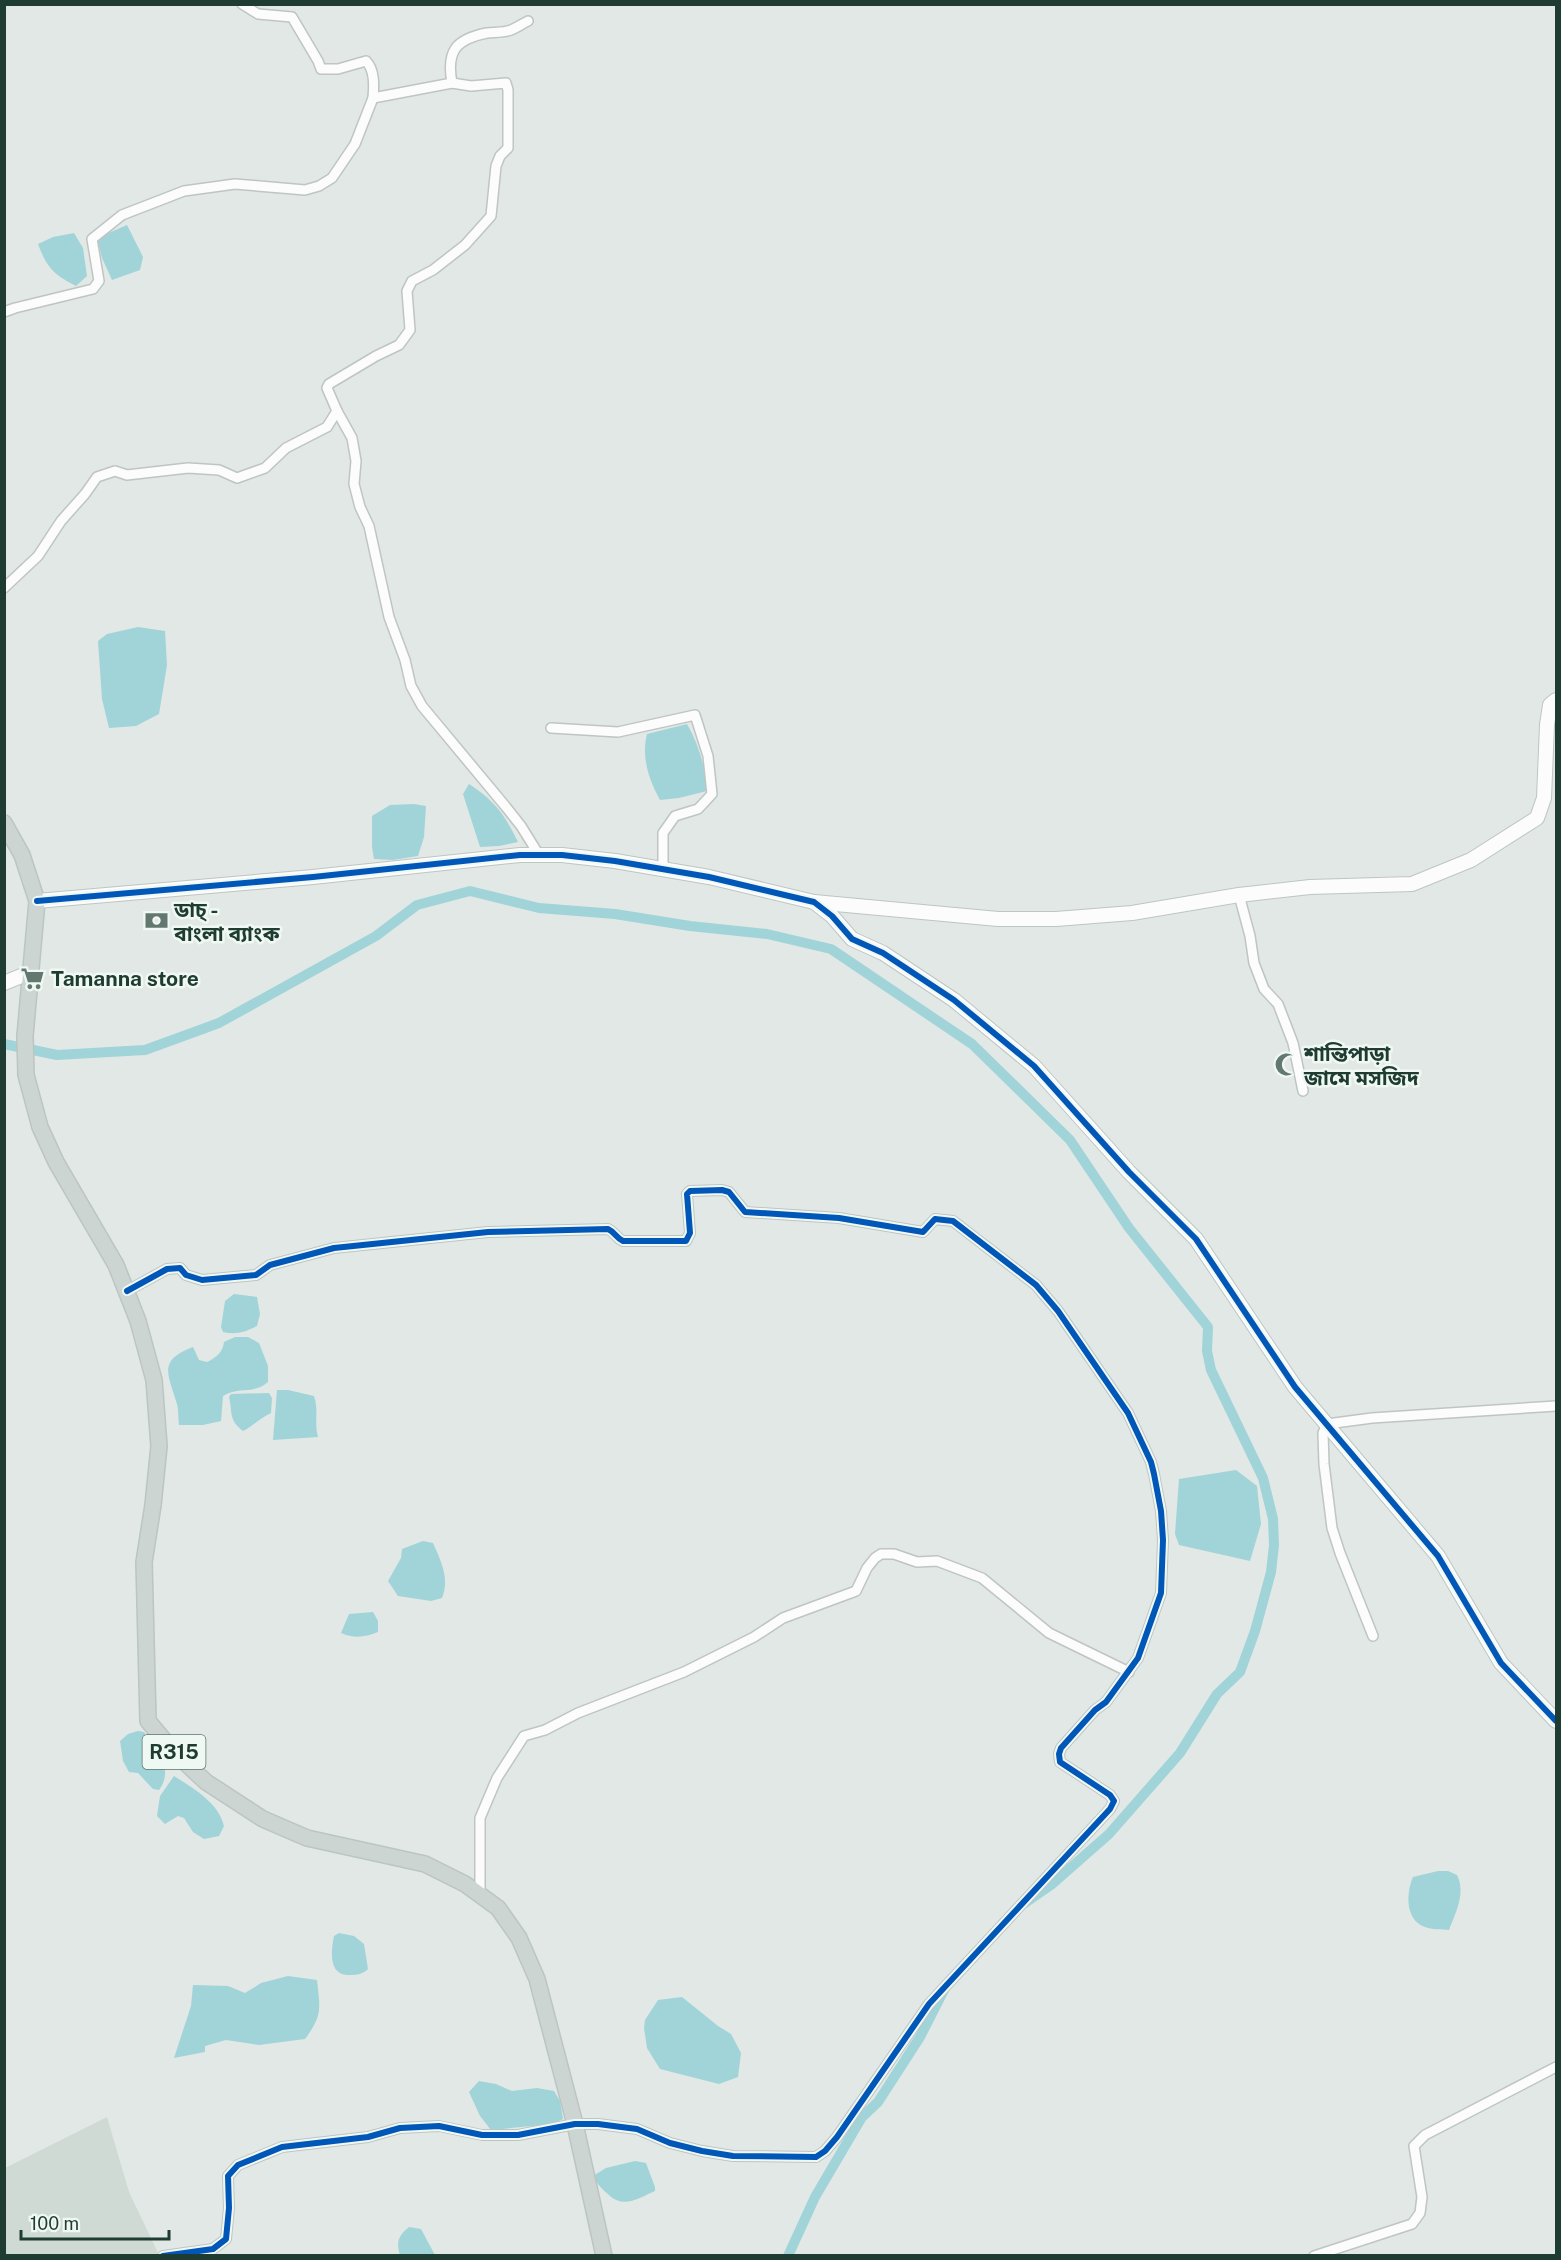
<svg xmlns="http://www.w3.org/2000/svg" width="1561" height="2260" font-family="'Public Sans','Noto Sans Bengali',sans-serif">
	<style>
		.built { fill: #cfdad5 }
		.water { fill: #a0d4d9 }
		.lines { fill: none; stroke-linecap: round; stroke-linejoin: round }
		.canal { stroke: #a0d4d9; stroke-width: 10 }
		.street-casing { stroke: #bfc5c2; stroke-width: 12 }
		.secondary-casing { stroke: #bec6c2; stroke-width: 16 }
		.primary-casing { stroke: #bbc5c1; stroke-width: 18 }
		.street { stroke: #fbfcfb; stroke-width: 9 }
		.secondary { stroke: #fbfcfb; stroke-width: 14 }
		.primary { stroke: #cdd5d2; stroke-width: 15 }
		.cycleway-casing { stroke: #f0f8f3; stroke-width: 10 }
		.cycleway { stroke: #0057b8; stroke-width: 6 }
		.labels { text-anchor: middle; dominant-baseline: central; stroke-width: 5; stroke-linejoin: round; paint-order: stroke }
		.shield { fill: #f0f8f3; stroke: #5e746d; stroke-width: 1.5 }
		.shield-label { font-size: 20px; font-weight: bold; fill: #1f3c33 }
		.poi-label { font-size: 21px; font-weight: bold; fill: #1f3c33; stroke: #f0f8f3; text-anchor: start }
	</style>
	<rect width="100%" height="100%" fill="#e2e8e5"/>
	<path class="built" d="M107,2117L129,2192L159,2255H5V2168Z"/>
	<g class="water">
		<path d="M127,225L143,257L140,270L112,280L102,258L98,242L104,235Z"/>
		<path d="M74,233L83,248L87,276L76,286C54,275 47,268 38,244L53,237Z"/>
		<path d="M138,627L165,631L167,665L159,714L136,726L109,728L102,699L98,641L107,634Z"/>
		<path d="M687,724C699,745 705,766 707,791L679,798L660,800C649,780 641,757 647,734Z"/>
		<path d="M469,784C495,801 504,814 518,842L499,846L480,847L463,794Z"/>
		<path d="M414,804L426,806L424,837L418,856L393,860L374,859L372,847V816L390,805Z"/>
		<path d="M234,1294L257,1297L260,1314L257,1326C245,1332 236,1335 223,1332L221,1327L225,1301Z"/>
		<path d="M235,1337H248L259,1343L268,1366V1382C253,1395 239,1386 223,1396L221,1421L203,1425H179C178,1417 179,1408 176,1401C167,1372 159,1360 193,1347L199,1360L207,1362C216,1358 223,1352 224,1342Z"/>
		<path d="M277,1390H288L314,1396C319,1410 314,1423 318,1437L273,1440Z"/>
		<path d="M269,1393L272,1398L271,1413C260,1418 253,1426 243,1431C228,1419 233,1413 229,1397L231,1394Z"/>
		<path d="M1236,1470L1257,1486L1261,1524L1250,1561L1179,1545L1175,1534L1179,1479Z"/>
		<path d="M423,1541L433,1543C441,1561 450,1579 442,1598L431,1601L398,1596L388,1581L401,1558L402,1549Z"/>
		<path d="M373,1612L378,1621V1632C365,1637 355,1639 341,1633L349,1614Z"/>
		<path d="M138,1731L144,1732C156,1750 175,1768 159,1790L153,1789L138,1773L129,1772L123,1761L120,1741L128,1734Z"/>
		<path d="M174,1776C193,1788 219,1803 224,1826L219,1836L204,1839L193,1832L184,1818L178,1816L165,1824L157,1816L160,1796Z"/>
		<path d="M1438,1871H1448L1457,1875C1466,1893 1456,1912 1449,1930C1441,1929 1432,1930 1425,1927C1405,1920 1406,1893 1413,1877Z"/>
		<path d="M339,1933L354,1936L364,1944L368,1969C363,1974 357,1975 350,1975C328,1976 331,1951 334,1936Z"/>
		<path d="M288,1976L317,1980C320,2008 323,2015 305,2039L259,2045L226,2040L205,2046V2052L174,2058L191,2006L193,1985L228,1986L245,1993L261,1983Z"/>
		<path d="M682,1997L718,2026L731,2034L741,2053L738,2077L719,2084L660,2069L647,2048L644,2028L645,2020L658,2000Z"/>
		<path d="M479,2081L496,2084L512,2091L537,2088L554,2091L560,2101L563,2119L553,2124L491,2130L480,2116L469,2092Z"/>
		<path d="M635,2161L646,2163L655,2187V2191C639,2198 624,2209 609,2195C602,2189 597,2184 593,2176L606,2168Z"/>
		<path d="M409,2227L421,2229L435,2255H400C396,2242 398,2236 409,2227Z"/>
	</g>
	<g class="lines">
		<g class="canal">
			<path d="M4,1044L57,1055L145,1050L219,1023L376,936L417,905L470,891L539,908L615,914L690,926L767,934L831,949L972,1044L1070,1140L1129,1228L1208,1327L1207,1351L1211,1370L1263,1478L1273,1519L1274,1545L1271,1572L1255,1631L1240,1672L1217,1694L1180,1753L1109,1834L1051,1885L1025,1903"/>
			<path d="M788,2256L815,2197L862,2117L878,2102L920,2037L945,1988"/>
		</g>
		<defs>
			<g id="street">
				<path d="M242,4L258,14L292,17L318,61L321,69H338L366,61C375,70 374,86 373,98L452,83C446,51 456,39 487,33C495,32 503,33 511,30C516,28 522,24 528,21"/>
				<path d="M4,312L15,308L93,289L99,281L92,239L122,215L184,191L235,184L305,190L319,186L332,178L355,144L373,98"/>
				<path d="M337,411L352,438L356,461L354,484L360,507L369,526L389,617L405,660L411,686L422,706L506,807L521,826L539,855"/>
				<path d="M4,588L38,556L61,521L85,494L97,477L115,471L127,475L188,468L219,470L237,478L265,468L286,448L327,427L337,411L327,388L329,384L376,356L399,345L410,330L407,291L412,281L433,270L465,245L491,216L496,166L500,156L508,148V90L506,83L471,86L452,83"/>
				<path d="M551,728L618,732L695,715L708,756L712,794L698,809L675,816L663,833V869"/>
				<path d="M1239,895L1250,936L1254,963L1264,989L1278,1004L1293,1043L1303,1091"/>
				<path d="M127,1291L167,1269L180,1268L186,1275L202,1280L256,1275L270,1265L334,1248L488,1232L608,1229C615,1232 616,1238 623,1241H686L690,1233L687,1194L690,1191L722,1190L729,1192L745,1212L839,1218L923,1232L935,1219L953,1221L1036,1285L1058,1311L1128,1413L1151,1462L1154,1474L1161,1511L1163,1540L1161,1593L1138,1658L1106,1702L1095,1710L1061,1748L1059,1754L1060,1762L1110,1795L1114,1801L1110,1809L929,2004L837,2137L825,2151L816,2157L733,2156L702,2151L670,2143L637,2129L598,2124H575L518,2135H482L439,2126L400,2128L368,2137L282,2147L238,2165L228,2176L229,2208L226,2239L213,2249L163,2256"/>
				<path d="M1373,1636L1340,1553L1332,1528L1324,1464L1323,1433L1327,1424L1372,1418L1556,1406"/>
				<path d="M480,1895V1818L497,1778L524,1736L545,1730L578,1713L684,1672L754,1637L783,1618L856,1591L867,1568L875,1558L881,1554H894L917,1562L937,1561L982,1578L1049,1633L1129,1672"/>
				<path d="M1314,2256L1412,2224L1420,2213L1422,2197L1414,2146L1425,2135L1556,2067"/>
			</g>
			<g id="secondary">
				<path d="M37,901L313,877L520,855H562L615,861L709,877L814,902L832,916L852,939L883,953L954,1000L1034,1066L1129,1172L1196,1239L1295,1387L1438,1556L1501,1663L1556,1721"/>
				<path d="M814,902L998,919H1056L1132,913L1239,895L1310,887L1412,884L1471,860L1537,818L1544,798L1547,725L1550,705L1556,700"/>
				<path d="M4,983L31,972"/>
			</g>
			<path id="primary" d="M4,823L22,855L37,901L25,1036L26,1075L40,1127L56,1162L116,1265L138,1321L154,1380L159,1446L153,1505L144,1562L148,1721L174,1752L206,1782L263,1819L307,1838L425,1864L465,1884L498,1908L519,1938L537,1979L575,2124L604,2256"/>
		</defs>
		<use href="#street" class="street-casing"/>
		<use href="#secondary" class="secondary-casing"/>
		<use href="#primary" class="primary-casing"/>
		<use href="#street" class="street"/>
		<use href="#secondary" class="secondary"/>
		<use href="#primary" class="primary"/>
		<defs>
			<g id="cycleway">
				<path d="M37,901L313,877L520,855H562L615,861L709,877L814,902L832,916L852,939L883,953L954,1000L1034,1066L1129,1172L1196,1239L1295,1387L1438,1556L1501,1663L1556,1721"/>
				<path d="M127,1291L167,1269L180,1268L186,1275L202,1280L256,1275L270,1265L334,1248L488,1232L608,1229C615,1232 616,1238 623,1241H686L690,1233L687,1194L690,1191L722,1190L729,1192L745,1212L839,1218L923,1232L935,1219L953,1221L1036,1285L1058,1311L1128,1413L1151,1462L1154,1474L1161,1511L1163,1540L1161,1593L1138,1658L1106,1702L1095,1710L1061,1748L1059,1754L1060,1762L1110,1795L1114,1801L1110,1809L929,2004L837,2137L825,2151L816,2157L733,2156L702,2151L670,2143L637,2129L598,2124H575L518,2135H482L439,2126L400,2128L368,2137L282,2147L238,2165L228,2176L229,2208L226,2239L213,2249L163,2256"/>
			</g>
		</defs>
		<use href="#cycleway" class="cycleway-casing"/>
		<use href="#cycleway" class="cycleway"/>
	</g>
	<defs>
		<symbol id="bank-bare" viewBox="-9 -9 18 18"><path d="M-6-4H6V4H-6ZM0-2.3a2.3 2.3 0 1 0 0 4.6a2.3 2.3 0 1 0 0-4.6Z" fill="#637871" stroke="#f0f8f3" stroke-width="2.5" paint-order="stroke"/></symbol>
		<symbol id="supermarket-bare" viewBox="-9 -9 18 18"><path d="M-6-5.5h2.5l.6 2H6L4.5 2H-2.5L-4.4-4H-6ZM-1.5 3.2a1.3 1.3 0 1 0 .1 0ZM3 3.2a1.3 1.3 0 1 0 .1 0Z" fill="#637871" stroke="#f0f8f3" stroke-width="2.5" paint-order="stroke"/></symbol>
		<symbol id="mosque-bare" viewBox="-9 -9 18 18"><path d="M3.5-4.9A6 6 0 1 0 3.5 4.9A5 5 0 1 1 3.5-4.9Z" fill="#637871" stroke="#f0f8f3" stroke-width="2.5" paint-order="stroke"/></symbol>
	</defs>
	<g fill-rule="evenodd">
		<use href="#bank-bare" x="140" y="904" width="33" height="33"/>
		<use href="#supermarket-bare" x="16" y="962" width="33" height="33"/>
		<use href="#mosque-bare" x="1270" y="1048" width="33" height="33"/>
	</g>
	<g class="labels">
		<rect class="shield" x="142.5" y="1735" width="63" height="34" rx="4.5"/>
		<g class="shield-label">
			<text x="174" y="1752">R315</text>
		</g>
		<g class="poi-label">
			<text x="174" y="909">ডাচ্ -<tspan x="174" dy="24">বাংলা ব্যাংক</tspan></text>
			<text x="51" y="978">Tamanna store</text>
			<text x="1304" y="1053">শান্তিপাড়া<tspan x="1304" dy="24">জামে মসজিদ</tspan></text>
		</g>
	</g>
	<rect width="1561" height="2260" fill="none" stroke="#1f3c33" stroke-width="12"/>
	<path d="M21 2230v9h148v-9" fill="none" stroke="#1f3c33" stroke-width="3"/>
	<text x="30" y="2230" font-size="18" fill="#1f3c33" stroke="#f0f8f3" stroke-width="4.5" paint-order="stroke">100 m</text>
</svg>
